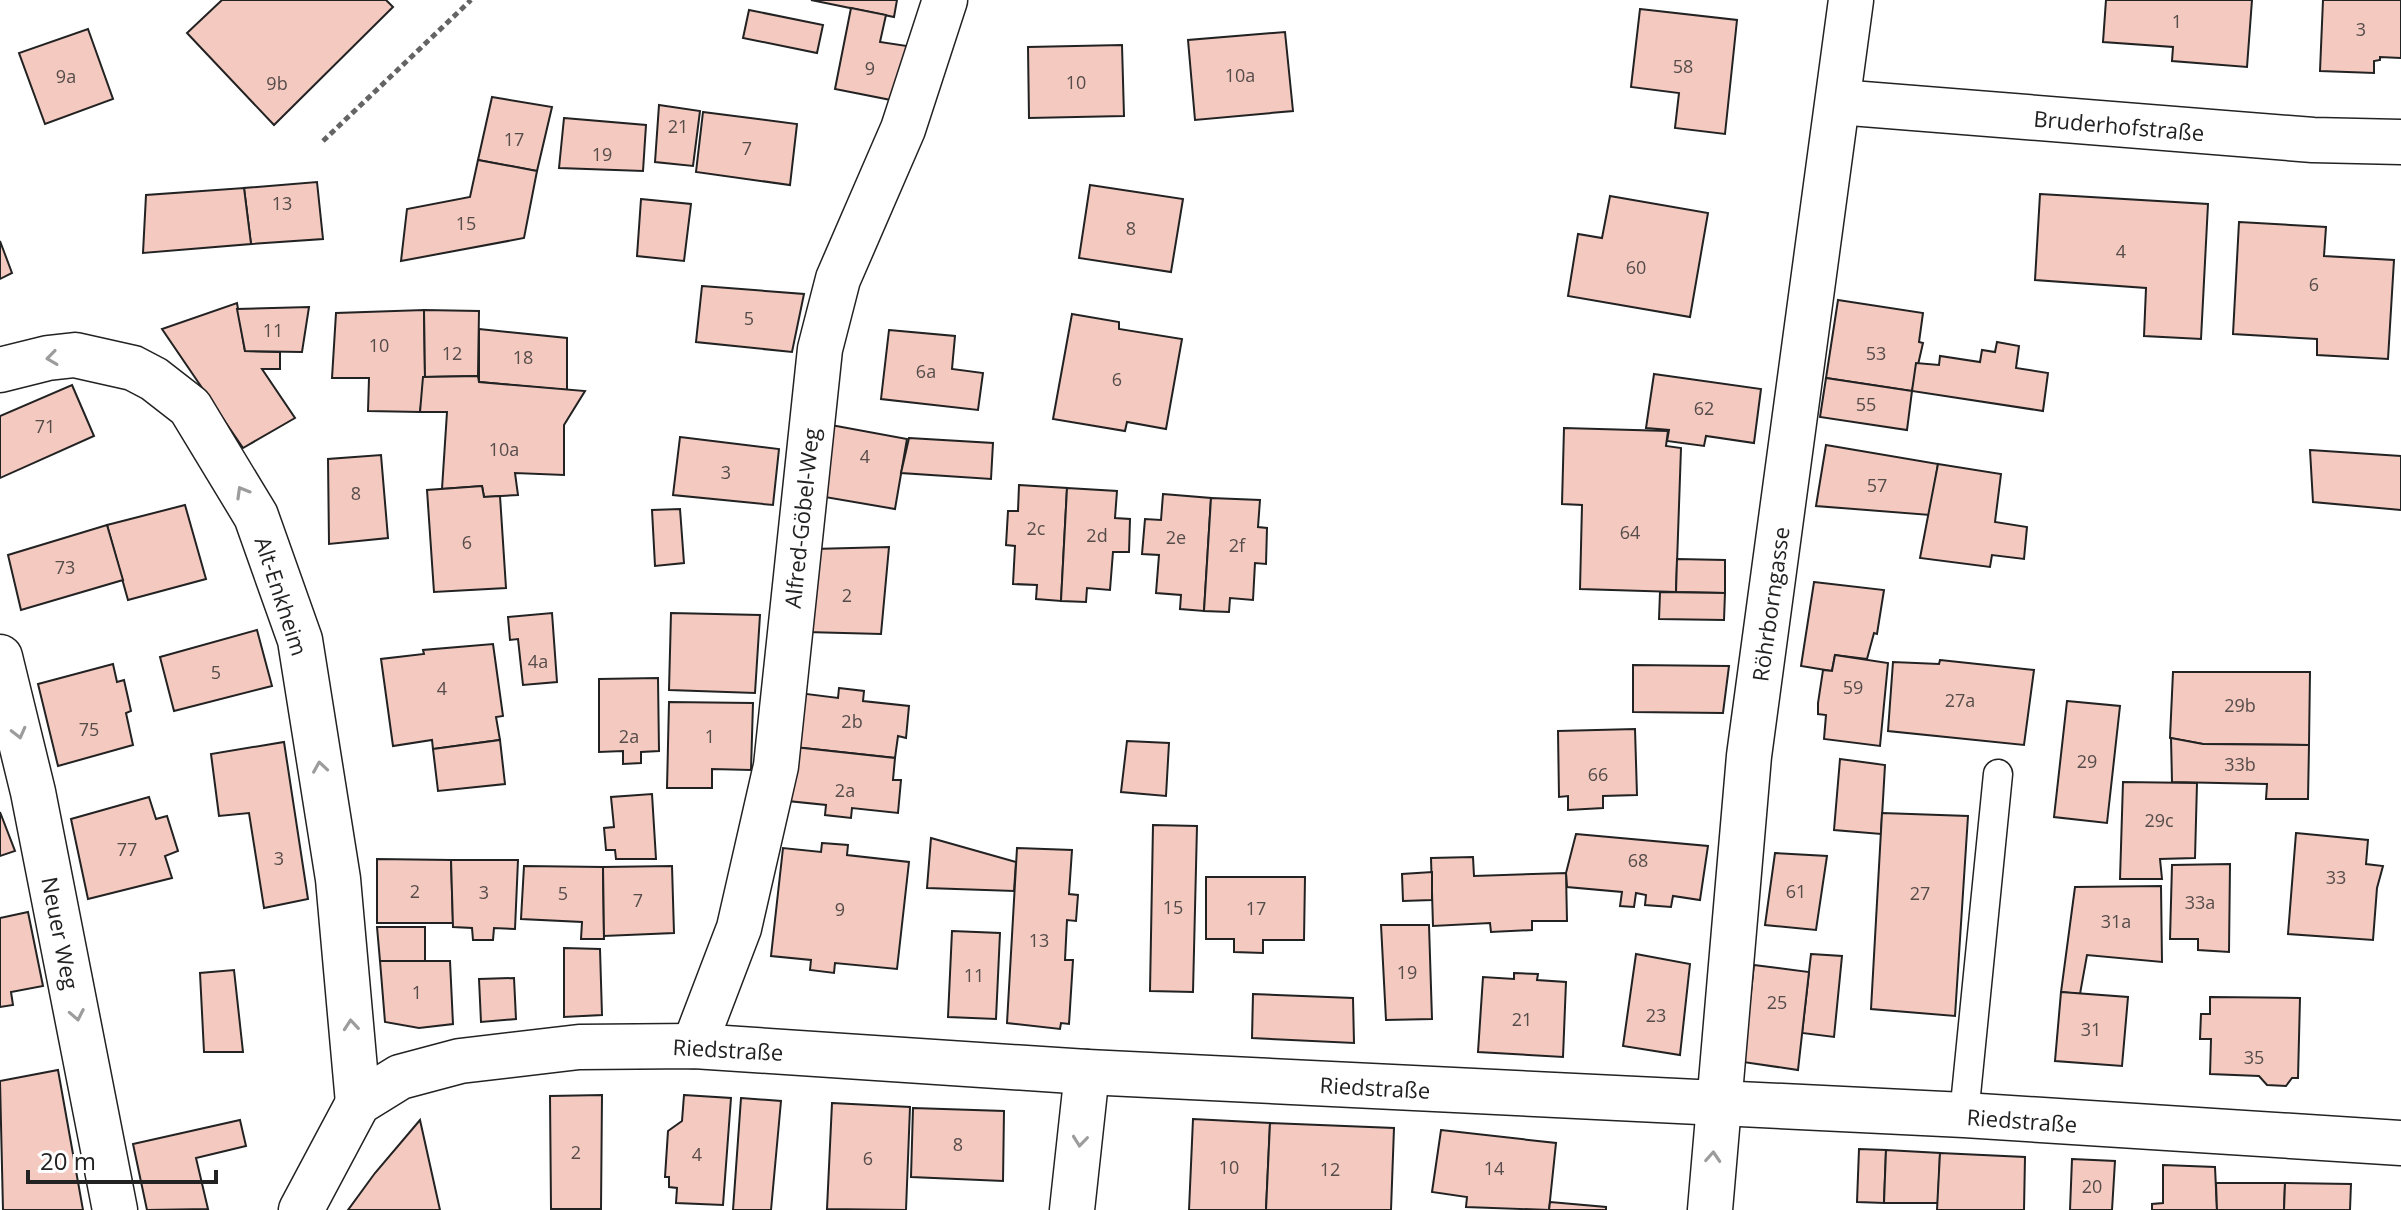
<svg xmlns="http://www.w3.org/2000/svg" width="2401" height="1210" font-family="'Open Sans',sans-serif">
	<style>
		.building { fill: #f3c9c0; stroke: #222; stroke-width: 2 }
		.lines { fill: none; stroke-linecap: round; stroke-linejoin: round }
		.lane-casing { stroke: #222; stroke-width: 31 }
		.street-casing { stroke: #222; stroke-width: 47 }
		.path { stroke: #646464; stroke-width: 5; stroke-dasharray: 6 4; stroke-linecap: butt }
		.lane { stroke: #fff; stroke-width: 28 }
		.street { stroke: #fff; stroke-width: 44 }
		.oneway { stroke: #9c9c9c }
		.labels { text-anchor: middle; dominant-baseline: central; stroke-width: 6; stroke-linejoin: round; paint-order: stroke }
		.number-label { font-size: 18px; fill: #564c4a }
		.street-label { font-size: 22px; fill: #222; stroke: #fff }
	</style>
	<rect width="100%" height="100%" fill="#fff"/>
	<g class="building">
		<path d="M222,0H386L393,7L274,125L187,33Z"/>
		<path d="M811,0H897L894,17Z"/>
		<path d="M2106,0H2252L2247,67L2172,61L2173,47L2103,42Z"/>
		<path d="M2323,0H2401V58L2380,57V60L2374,61V73L2320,71Z"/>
		<path d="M851,8L886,15L880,42L907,46L891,100L835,89Z"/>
		<path d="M1640,9L1737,20L1725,134L1675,128L1679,93L1631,87Z"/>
		<path d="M749,10L823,25L817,53L743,38Z"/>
		<path d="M88,29L113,99L45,124L19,53Z"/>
		<path d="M1285,32L1293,111L1195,120L1188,40Z"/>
		<path d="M1122,45L1124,116L1029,118L1028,47Z"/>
		<path d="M492,97L552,107L537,171L478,160Z"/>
		<path d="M659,105L700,111L693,166L655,162Z"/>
		<path d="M703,112L797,124L790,185L696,172Z"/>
		<path d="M564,118L646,125L643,171L559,168Z"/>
		<path d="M478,160L537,171L524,238L401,261L407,209L470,197Z"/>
		<path d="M317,182L323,239L251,244L244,188Z"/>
		<path d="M1090,185L1183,199L1171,272L1079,258Z"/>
		<path d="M244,188L251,244L143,253L146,195Z"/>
		<path d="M2040,194L2208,204L2201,339L2144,336L2146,288L2035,280Z"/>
		<path d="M1610,196L1708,213L1690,317L1568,296L1578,234L1602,238Z"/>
		<path d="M641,199L691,204L684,261L637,256Z"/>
		<path d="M2239,222L2326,227L2324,256L2394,260L2388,359L2317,355V339L2233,334Z"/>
		<path d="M0,241L12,273L0,279Z"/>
		<path d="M702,286L804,294L792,352L696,342Z"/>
		<path d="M1838,300L1923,313L1919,342L1923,343L1912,391L1826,378Z"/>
		<path d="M237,303L245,351L280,352V369H262L295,418L243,448L162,329Z"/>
		<path d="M309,307L302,352L245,351L237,309Z"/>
		<path d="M424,310L425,377L420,412L368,411L369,378H332L336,313Z"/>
		<path d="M424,310L479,311L478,376L425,377Z"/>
		<path d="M1072,314L1119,322V329L1182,339L1166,429L1127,422L1125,431L1053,419Z"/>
		<path d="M479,329L567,338V390L479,382Z"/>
		<path d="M889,330L955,336L952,369L983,373L978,410L881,399Z"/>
		<path d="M1997,342L2019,346L2016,368L2048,373L2043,411L1912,391L1916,363L1939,365L1940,356L1980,362L1982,350L1995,352Z"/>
		<path d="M1654,374L1761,389L1754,443L1706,436L1704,446L1667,441L1669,430L1646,428Z"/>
		<path d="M478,376L479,382L585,391L564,425V475L515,473L518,495L484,497L482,486L442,489L447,412H420L423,377Z"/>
		<path d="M1826,378L1912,391L1907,430L1820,417Z"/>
		<path d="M72,385L94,436L0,478V416Z"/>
		<path d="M831,425L907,439L895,509L819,496Z"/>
		<path d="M1564,428L1668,431L1666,446L1681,448L1676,592L1580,589L1582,505L1562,504Z"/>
		<path d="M680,437L779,449L773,505L673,495Z"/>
		<path d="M909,438L993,443L991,479L901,473Z"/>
		<path d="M1826,445L1938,464L1930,515L1816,506Z"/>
		<path d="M2310,450L2401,456V510L2313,502Z"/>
		<path d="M381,455L388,538L329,544L328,459Z"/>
		<path d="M1938,464L2001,474L1995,522L2027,527L2024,559L1992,555L1990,567L1920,558Z"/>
		<path d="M1019,485L1067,488L1061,601L1036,599L1037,585L1013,584L1015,546L1006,545L1008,511H1018Z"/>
		<path d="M482,486L484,497L500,496L506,588L434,592L427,490Z"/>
		<path d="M1067,488L1117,491L1115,518L1130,519L1129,552H1113L1110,590L1087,588L1086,602L1061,601Z"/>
		<path d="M1163,494L1211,498L1204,611L1180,609L1181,595L1156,593L1159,555L1142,554L1145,519L1161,520Z"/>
		<path d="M1211,498L1260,500L1258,527L1267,528L1266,564L1255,563L1253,600L1230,598L1229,612L1204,611Z"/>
		<path d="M185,505L206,579L128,600L107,525Z"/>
		<path d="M680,509L684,563L655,566L652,510Z"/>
		<path d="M107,525L123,580L21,610L8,555Z"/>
		<path d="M889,547L881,634L806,632L813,549Z"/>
		<path d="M1677,559L1725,560V593L1676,592Z"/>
		<path d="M1814,582L1884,590L1877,634L1874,633L1867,659L1835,655L1832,671L1801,666Z"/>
		<path d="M1660,592L1725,593L1724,620L1659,619Z"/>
		<path d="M552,613L557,682L523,685L518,639L510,640L508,617Z"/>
		<path d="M671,613L760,615L755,693L669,690Z"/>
		<path d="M257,630L272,686L174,711L160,657Z"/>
		<path d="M493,644L503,716L496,717L500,740L433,749L432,740L393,746L381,659L424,654L423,650Z"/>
		<path d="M1835,655L1888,663L1880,746L1824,739L1826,715L1818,714V703L1823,670L1832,671Z"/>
		<path d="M1940,660L2034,670L2024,745L1888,731L1893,662L1939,664Z"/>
		<path d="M113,664L117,682L124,680L131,711L126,713L133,745L58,766L38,684Z"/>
		<path d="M1633,665L1729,666L1723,713L1633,712Z"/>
		<path d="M2173,672H2310L2309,745L2203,744L2170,738Z"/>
		<path d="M658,678L659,751L641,752V763L623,764V751L599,752V679Z"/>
		<path d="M839,688L864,691L863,701L909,706L906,738L898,736L895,758L794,747L799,693L838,698Z"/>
		<path d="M2067,701L2120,706L2107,823L2054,817Z"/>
		<path d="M669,702L753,703L751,770L712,769V788H667Z"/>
		<path d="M1635,729L1637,795L1603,796V808L1568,810V796L1559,797L1558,731Z"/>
		<path d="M2171,738L2203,744L2309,745L2308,799H2266L2267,784L2172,782Z"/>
		<path d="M500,740L505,784L438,791L433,749Z"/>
		<path d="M1127,741L1169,743L1166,796L1121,792Z"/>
		<path d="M284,742L308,899L264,908L249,813L219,816L211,754Z"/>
		<path d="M794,747L895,758L893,780H901L898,813L852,808L851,818L825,815L826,805L788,801Z"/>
		<path d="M1840,759L1885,765L1881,834L1834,830Z"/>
		<path d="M2123,782L2197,783L2195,858L2160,859L2162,879H2120Z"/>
		<path d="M652,794L656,859H616L615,850H606L604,828L614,827L611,797Z"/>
		<path d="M149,797L156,819L167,816L178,851L165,856L172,878L88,899L71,819Z"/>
		<path d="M0,812L15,851L0,856Z"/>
		<path d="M1882,813L1968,816L1955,1016L1871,1009Z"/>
		<path d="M1153,825L1197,826L1193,992L1150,991Z"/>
		<path d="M2296,833L2368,840L2366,864L2383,866L2377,888L2373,940L2288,934Z"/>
		<path d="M1576,834L1708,846L1700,900L1673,896L1671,907L1645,905L1646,895L1636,893L1634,907L1620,906L1622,892L1567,887L1566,873Z"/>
		<path d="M931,838L1016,862L1014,891L927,888Z"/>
		<path d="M822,843L848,845L847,855L909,862L897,969L835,963L834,973L810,970L811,960L771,956L783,848L821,852Z"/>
		<path d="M1017,848L1072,850L1069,894L1078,895L1076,921L1067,920L1065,960H1073L1069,1024L1061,1023L1060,1029L1007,1023Z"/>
		<path d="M1775,853L1827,856L1816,930L1765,925Z"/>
		<path d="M1473,857L1474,876L1566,873L1567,921H1532V930L1491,932L1490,923L1433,926L1431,858Z"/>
		<path d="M377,859L451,860L453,923H377Z"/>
		<path d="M451,860H518L515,929L494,928L493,940H473L472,928L453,927Z"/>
		<path d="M2230,864L2229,952L2198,950V939H2170L2172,865Z"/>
		<path d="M524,866L603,867L604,939H581L582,922L521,919Z"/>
		<path d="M672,866L674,933L604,936L603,867Z"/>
		<path d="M1432,872V900L1403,901L1402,874Z"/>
		<path d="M1206,877H1305L1304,940H1263V953L1234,952V939H1206Z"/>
		<path d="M2161,886L2162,962L2087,955L2080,994L2061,992L2075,887Z"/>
		<path d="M28,912L43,986L11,992L13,1005L0,1007V918Z"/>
		<path d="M1381,925H1429L1432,1019L1386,1020Z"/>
		<path d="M377,927H425V961H380Z"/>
		<path d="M952,931L1000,933L996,1019L948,1017Z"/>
		<path d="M564,948L600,949L602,1015L564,1017Z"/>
		<path d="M1636,954L1690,964L1680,1055L1623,1046Z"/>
		<path d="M1811,954L1842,956L1834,1037L1802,1033Z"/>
		<path d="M380,961H450L453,1024L419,1028L385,1022Z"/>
		<path d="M1754,965L1809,972L1798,1070L1743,1062Z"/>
		<path d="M234,970L243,1052H204L200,973Z"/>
		<path d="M1514,973L1538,974L1537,980L1566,982L1563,1057L1478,1052L1483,977L1514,979Z"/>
		<path d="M514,978L516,1019L481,1022L479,979Z"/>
		<path d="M2061,992L2128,997L2122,1066L2055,1061Z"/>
		<path d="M1253,994L1353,998L1354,1043L1252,1038Z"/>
		<path d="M2210,997L2300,998L2298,1078H2292L2286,1086L2267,1085L2259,1076L2210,1074L2211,1039H2200L2201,1014H2210Z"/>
		<path d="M58,1070L83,1210H3L0,1081Z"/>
		<path d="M602,1095L601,1209H551L550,1096Z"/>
		<path d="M684,1095L731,1098L723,1205L676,1203L677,1188L669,1187V1177H665L668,1131L682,1121Z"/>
		<path d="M741,1098L781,1101L771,1210H733Z"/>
		<path d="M832,1103L910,1107L906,1210L827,1209Z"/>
		<path d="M913,1108L1004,1111L1003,1181L911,1177Z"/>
		<path d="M1193,1119L1270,1123L1266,1210H1189Z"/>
		<path d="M240,1120L246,1146L196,1158L208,1209L147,1210L133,1144Z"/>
		<path d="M420,1120L440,1210H348L375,1173Z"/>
		<path d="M1270,1123L1394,1128L1391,1210H1266Z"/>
		<path d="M1441,1130L1556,1143L1549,1210L1466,1207L1467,1197L1432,1192Z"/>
		<path d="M1859,1149L1886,1150L1884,1203L1857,1202Z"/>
		<path d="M1886,1150L1940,1153L1938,1203H1884Z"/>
		<path d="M1940,1153L2025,1157L2024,1210H1937Z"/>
		<path d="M2072,1159L2115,1161L2112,1210H2070Z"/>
		<path d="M2163,1165L2215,1167L2217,1210H2152V1204L2163,1203Z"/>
		<path d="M2216,1183H2285L2284,1210H2217Z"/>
		<path d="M2285,1183L2351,1184L2350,1210H2284Z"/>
		<path d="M1550,1202L1606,1207V1210H1549Z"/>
	</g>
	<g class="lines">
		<defs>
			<path id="lane" d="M1964,1115L1998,774"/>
			<g id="street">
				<path d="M1838,102L2313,140L2401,142"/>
				<path d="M0,370L48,358L75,355L133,368L154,379L190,407L256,516L300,640L338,879L358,1103"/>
				<path d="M0,657L33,792L115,1210"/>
				<path d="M694,1046L739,928L776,766L820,349L838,279L903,129L945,0"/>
				<path d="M301,1210L358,1103L400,1077L460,1061L579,1047L694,1046L1087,1072L1964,1115L2401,1143"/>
				<path d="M1072,1210L1087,1072"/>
				<path d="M1710,1210L1749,756L1851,0"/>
			</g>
		</defs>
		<use href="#lane" class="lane-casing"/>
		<use href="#street" class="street-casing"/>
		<path class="path" d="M323,141L471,0"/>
		<use href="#lane" class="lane"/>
		<use href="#street" class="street"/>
	</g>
	<defs><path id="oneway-chevron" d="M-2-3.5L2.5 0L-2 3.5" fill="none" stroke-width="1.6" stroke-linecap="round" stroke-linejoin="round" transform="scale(2)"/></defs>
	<g class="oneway">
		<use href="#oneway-chevron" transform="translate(52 358) rotate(172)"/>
		<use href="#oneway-chevron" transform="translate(242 492) rotate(-120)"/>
		<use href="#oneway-chevron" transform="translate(19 733) rotate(76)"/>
		<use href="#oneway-chevron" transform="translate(320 767) rotate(-99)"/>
		<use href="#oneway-chevron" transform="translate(77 1015) rotate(79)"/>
		<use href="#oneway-chevron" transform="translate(351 1025) rotate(-95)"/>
		<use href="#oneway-chevron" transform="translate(1080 1141) rotate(96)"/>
		<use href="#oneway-chevron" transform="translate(1713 1157) rotate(-86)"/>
	</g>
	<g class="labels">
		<g class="number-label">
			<text x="2177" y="21">1</text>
			<text x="2361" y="29">3</text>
			<text x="1683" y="66">58</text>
			<text x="870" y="68">9</text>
			<text x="1240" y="75">10a</text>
			<text x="66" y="76">9a</text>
			<text x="1076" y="82">10</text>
			<text x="277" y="83">9b</text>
			<text x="678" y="126">21</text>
			<text x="514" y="139">17</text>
			<text x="747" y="148">7</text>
			<text x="602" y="154">19</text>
			<text x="282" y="203">13</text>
			<text x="466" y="223">15</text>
			<text x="1131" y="228">8</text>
			<text x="2121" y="251">4</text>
			<text x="1636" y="267">60</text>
			<text x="2314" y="284">6</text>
			<text x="749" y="318">5</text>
			<text x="273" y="330">11</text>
			<text x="379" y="345">10</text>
			<text x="452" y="353">12</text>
			<text x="1876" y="353">53</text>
			<text x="523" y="357">18</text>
			<text x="926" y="371">6a</text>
			<text x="1117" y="379">6</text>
			<text x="1866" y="404">55</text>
			<text x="1704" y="408">62</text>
			<text x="45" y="426">71</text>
			<text x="504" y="449">10a</text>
			<text x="865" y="456">4</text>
			<text x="726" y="472">3</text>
			<text x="1877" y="485">57</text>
			<text x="356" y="493">8</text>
			<text x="1036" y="528">2c</text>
			<text x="1630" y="532">64</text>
			<text x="1097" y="535">2d</text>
			<text x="1176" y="537">2e</text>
			<text x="467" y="542">6</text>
			<text x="1237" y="545">2f</text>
			<text x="65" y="567">73</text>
			<text x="847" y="595">2</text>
			<text x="538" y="661">4a</text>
			<text x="216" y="672">5</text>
			<text x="1853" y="687">59</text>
			<text x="442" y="688">4</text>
			<text x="1960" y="700">27a</text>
			<text x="2240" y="705">29b</text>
			<text x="852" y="721">2b</text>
			<text x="89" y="729">75</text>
			<text x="629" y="736">2a</text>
			<text x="710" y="736">1</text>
			<text x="2087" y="761">29</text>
			<text x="2240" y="764">33b</text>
			<text x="1598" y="774">66</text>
			<text x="845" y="790">2a</text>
			<text x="2159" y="820">29c</text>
			<text x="127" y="849">77</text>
			<text x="279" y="858">3</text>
			<text x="1638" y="860">68</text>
			<text x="2336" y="877">33</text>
			<text x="415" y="891">2</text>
			<text x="1796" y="891">61</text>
			<text x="484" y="892">3</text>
			<text x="563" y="893">5</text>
			<text x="1920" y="893">27</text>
			<text x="638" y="900">7</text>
			<text x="2200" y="902">33a</text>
			<text x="1173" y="907">15</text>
			<text x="1256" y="908">17</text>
			<text x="840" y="909">9</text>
			<text x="2116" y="921">31a</text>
			<text x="1039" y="940">13</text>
			<text x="1407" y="972">19</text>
			<text x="974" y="975">11</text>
			<text x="417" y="992">1</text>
			<text x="1777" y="1002">25</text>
			<text x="1656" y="1015">23</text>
			<text x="1522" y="1019">21</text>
			<text x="2091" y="1029">31</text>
			<text x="2254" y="1057">35</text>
			<text x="958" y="1144">8</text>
			<text x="576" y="1152">2</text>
			<text x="697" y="1154">4</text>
			<text x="868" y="1158">6</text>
			<text x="1229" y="1167">10</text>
			<text x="1494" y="1168">14</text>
			<text x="1330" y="1169">12</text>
			<text x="2092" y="1186">20</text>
		</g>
		<g class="street-label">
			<text transform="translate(2119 125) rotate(5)">Bruderhofstraße</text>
			<text transform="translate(801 518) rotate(-84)">Alfred-Göbel-Weg</text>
			<text transform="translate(282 596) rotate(72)">Alt-Enkheim</text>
			<text transform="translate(1770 604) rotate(-82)">Röhrborngasse</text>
			<text transform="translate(61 933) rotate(79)">Neuer Weg</text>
			<text transform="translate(728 1049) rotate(3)">Riedstraße</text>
			<text transform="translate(1375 1087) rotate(3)">Riedstraße</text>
			<text transform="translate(2022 1120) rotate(4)">Riedstraße</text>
		</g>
	</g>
	<path d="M28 1170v12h188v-12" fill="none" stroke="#222222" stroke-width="4"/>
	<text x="40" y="1170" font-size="24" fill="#222222" stroke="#ffffff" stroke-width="6" paint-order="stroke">20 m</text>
</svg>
